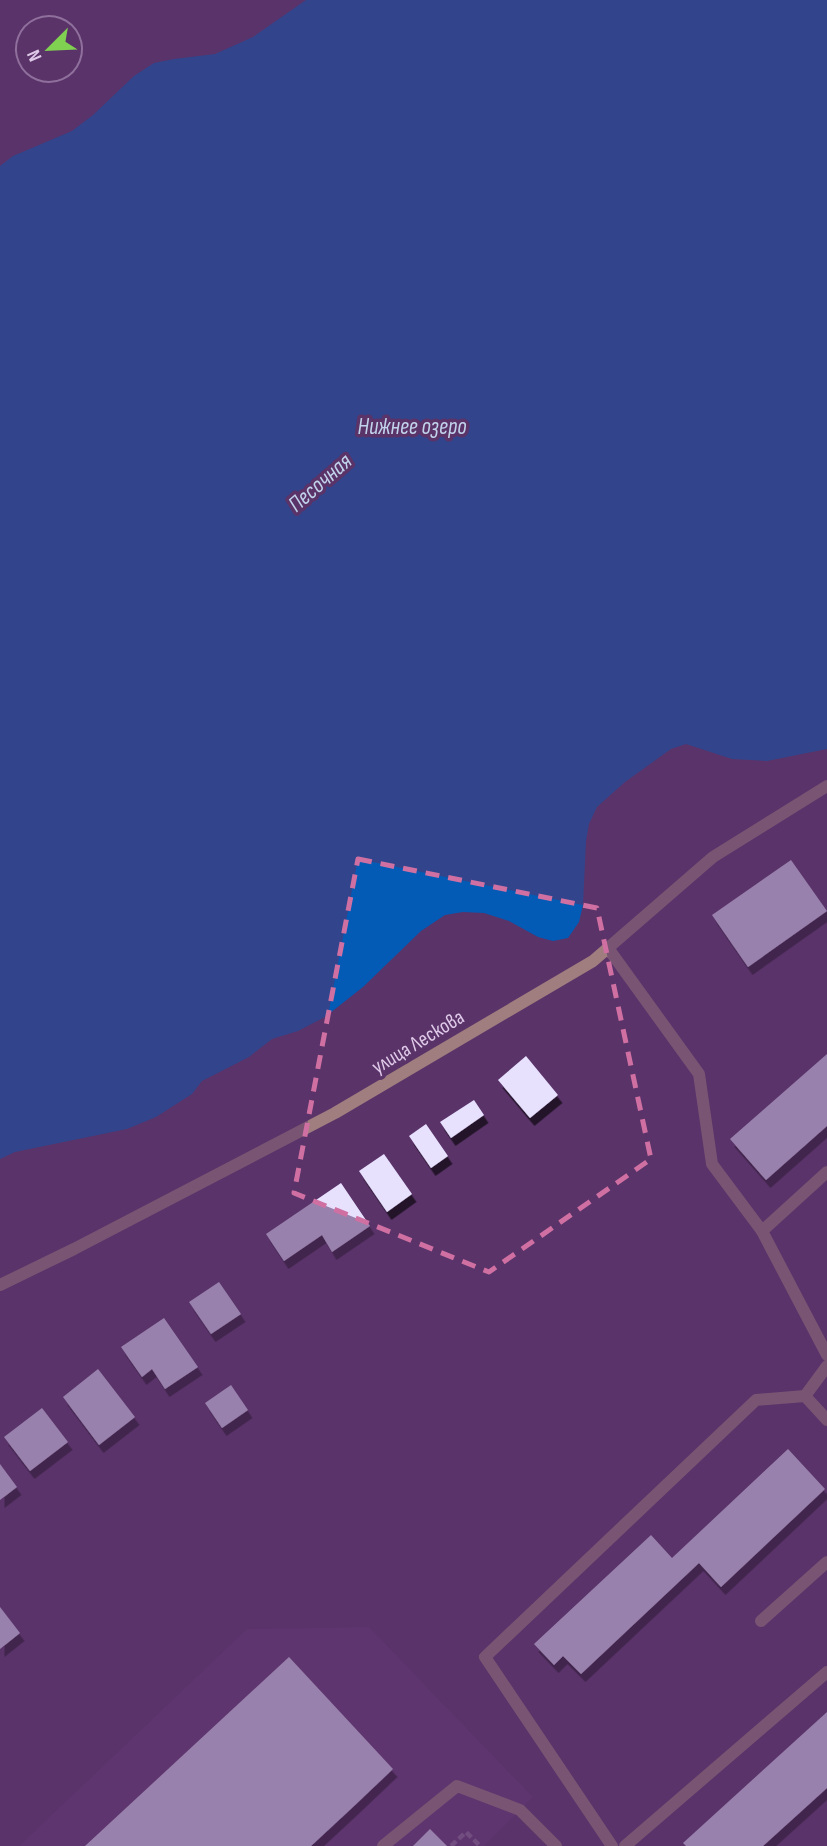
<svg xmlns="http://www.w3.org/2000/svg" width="827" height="1846" font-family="'Sofia Sans Condensed',sans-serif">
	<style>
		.built { fill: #643875 }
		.water { fill: #035bb5 }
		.building { fill: #e7e1fe; filter: url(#shadow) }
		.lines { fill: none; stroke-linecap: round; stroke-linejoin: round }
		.path { stroke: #8f6e9b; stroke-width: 4.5; stroke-dasharray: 7 3.5; stroke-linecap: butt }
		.minor { stroke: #a07d7e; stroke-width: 12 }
		.marked { fill: none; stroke: #d070a2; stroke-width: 5; stroke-dasharray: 14 9; stroke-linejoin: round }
		.labels { text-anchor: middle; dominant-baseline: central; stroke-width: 7; stroke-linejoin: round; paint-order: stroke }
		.street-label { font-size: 21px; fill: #dfc9e8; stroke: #5a3369 }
		.water-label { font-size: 23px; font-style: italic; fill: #c1d3ea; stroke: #5a3369 }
	</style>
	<defs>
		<filter id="shadow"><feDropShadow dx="4.5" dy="8" stdDeviation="0" flood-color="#0009"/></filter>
	</defs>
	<rect width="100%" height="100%" fill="#5a3369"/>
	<path class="built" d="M369,1627L533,1797L484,1846H19L247,1629Z"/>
	<path class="water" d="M306,0H827V749L767,761L732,759L686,744L671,749L625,782L597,807L589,824L586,841L583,905L579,922L568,938L553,941L538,937L509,921L484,913L463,912L445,915L421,931L363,987L325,1017L298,1031L272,1039L249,1057L202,1081L192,1094L156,1117L127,1129L15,1152L0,1159V166L13,156L72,131L93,115L134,76L154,63L174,59L215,54L253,37Z"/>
	<g class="building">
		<path d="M791,860L827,911L748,967L712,915Z"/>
		<path d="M827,1054V1126L766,1180L730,1139Z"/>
		<path d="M526,1056L558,1095L530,1118L498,1080Z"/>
		<path d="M474,1100L484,1115L451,1138L440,1122Z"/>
		<path d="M426,1124L448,1156L431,1168L409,1136Z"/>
		<path d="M384,1154L412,1194L387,1212L359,1171Z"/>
		<path d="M341,1183L370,1226L332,1252L322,1235L284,1261L266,1234Z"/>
		<path d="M219,1282L241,1314L211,1334L189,1302Z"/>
		<path d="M164,1318L198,1367L165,1389L152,1369L142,1377L121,1347Z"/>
		<path d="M98,1369L135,1417L99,1445L63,1397Z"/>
		<path d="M231,1385L248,1410L222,1428L205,1403Z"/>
		<path d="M42,1408L68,1442L30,1471L4,1437Z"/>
		<path d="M788,1449L825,1489L721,1587L699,1563L581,1674L563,1656L554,1665L534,1644L651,1535L672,1558Z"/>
		<path d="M0,1464L17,1487L0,1500Z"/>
		<path d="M0,1607L20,1633L0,1649Z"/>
		<path d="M289,1657L393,1769L353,1807L311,1846H85Z"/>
		<path d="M827,1712V1788L763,1846H686L683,1843Z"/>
		<path d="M430,1829L447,1846H413Z"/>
	</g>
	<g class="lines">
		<path class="path" d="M451,1846L466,1832L480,1846"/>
		<g class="minor">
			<path d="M608,948L699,1074L712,1164L762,1231"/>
			<path d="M827,1172L762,1231L827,1355"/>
			<path d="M0,1285L74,1249L335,1113L593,961L713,857L827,786"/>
			<path d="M805,1396L827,1366"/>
			<path d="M761,1621L827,1562"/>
			<path d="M383,1846L457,1786L520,1810L556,1846"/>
			<path d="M612,1846L485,1657L756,1400L805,1396L827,1420"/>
			<path d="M625,1846L827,1672"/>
		</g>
	</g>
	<path d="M0 0H827V1846H0ZM358,859L597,908L651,1159L489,1272L294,1193Z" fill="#5a3369" fill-opacity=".55" fill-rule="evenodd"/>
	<path class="marked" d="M358,859L597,908L651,1159L489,1272L294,1193Z"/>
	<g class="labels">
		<g class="street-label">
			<text transform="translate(418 1042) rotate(-31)">улица Лескова</text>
		</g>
		<g class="water-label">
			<text x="412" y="427">Нижнее озеро</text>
			<text transform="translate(320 483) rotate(-41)">Песочная</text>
		</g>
	</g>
	<g transform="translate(49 49) rotate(246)"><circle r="33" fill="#5a3369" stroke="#8f6f9c" stroke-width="2"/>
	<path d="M0-5L12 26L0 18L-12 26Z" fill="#80d052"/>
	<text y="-10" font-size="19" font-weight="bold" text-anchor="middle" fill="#dfc9e8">N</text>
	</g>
</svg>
